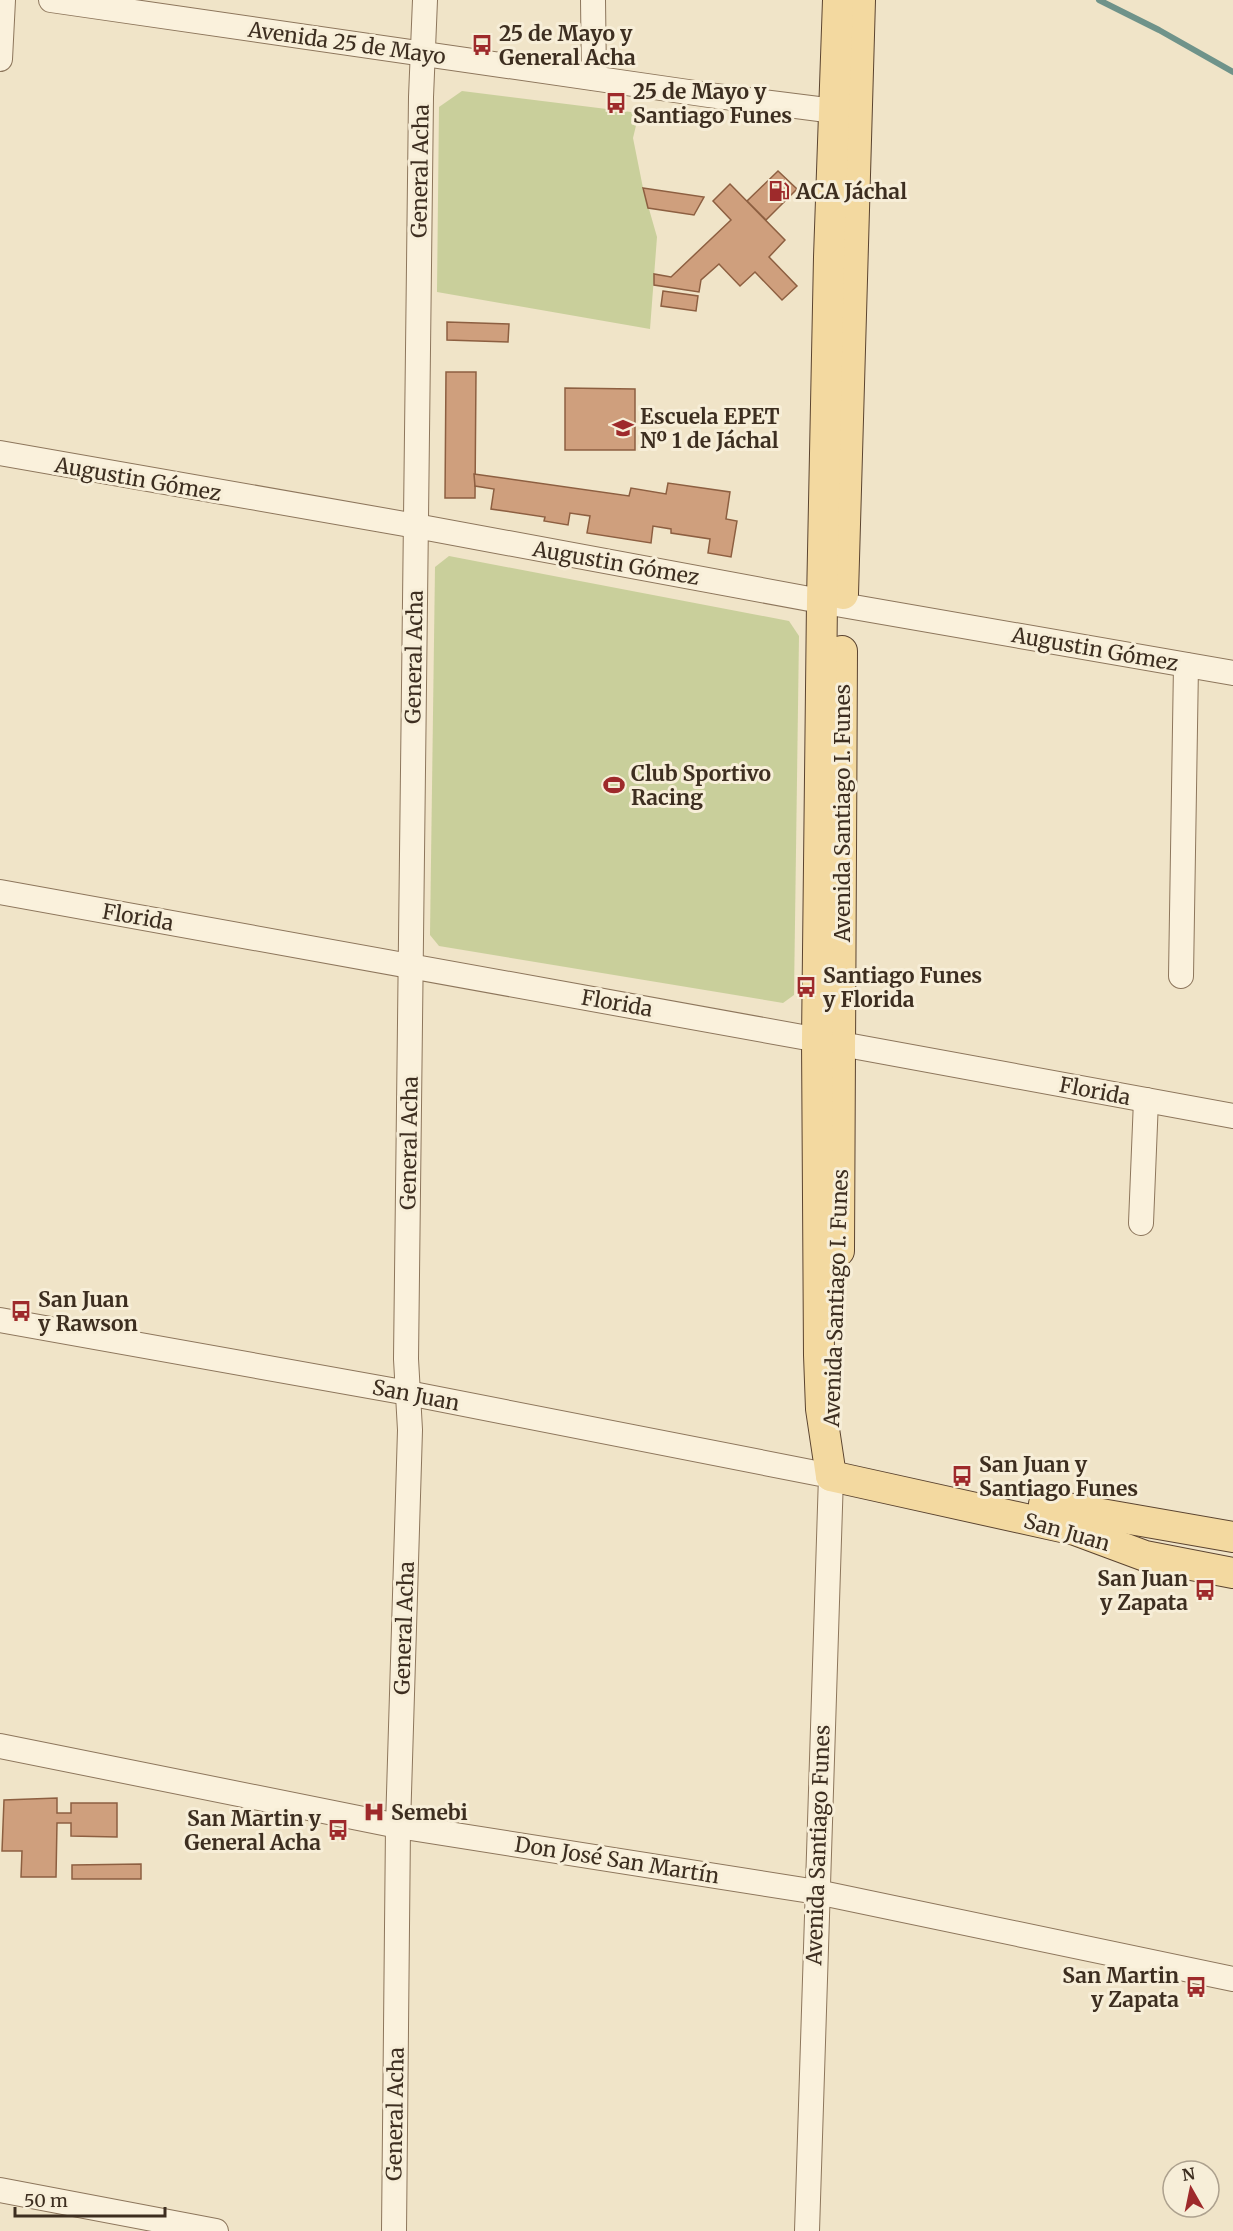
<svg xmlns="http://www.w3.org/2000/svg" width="1233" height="2231" font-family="Merriweather,serif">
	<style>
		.green { fill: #c9cf9b }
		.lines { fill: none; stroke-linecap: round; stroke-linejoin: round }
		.stream { stroke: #6f938a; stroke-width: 6 }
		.building { fill: #cf9f7d; stroke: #8d5f41; stroke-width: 1.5 }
		.minor-casing { stroke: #8d765c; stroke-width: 26 }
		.major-casing { stroke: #5b4430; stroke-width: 32 }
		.minor { stroke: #faf1dc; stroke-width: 24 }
		.major { stroke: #f3d9a0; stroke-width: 30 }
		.labels { text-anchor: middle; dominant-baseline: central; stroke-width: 6; stroke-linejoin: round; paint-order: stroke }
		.poi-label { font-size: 21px; font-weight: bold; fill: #3d2e20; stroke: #f7eed8; text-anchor: start }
		.street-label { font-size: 21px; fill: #3d2e20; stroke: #f7eed8 }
	</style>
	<rect width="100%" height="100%" fill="#f0e4c8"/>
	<g class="green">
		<path d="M462,91L639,113L633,138L643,188L657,237L650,329L437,292L439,107Z"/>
		<path d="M449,556L789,621L799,636L794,995L783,1003L439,946L430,935L435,567Z"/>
	</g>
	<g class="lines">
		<path class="stream" d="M1099,0L1159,30L1233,72"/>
	</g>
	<g class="building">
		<path d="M778,171L797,189L766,220L747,201Z"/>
		<path d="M730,184L785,240L769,257L797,286L782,300L755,272L740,286L719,264L701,280L699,292L654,285V274L671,277L731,220L713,201Z"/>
		<path d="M643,188L704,197L694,215L648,208Z"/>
		<path d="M663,291L698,296L696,311L661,306Z"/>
		<path d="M447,322L509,324L508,342L447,340Z"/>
		<path d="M446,372H476L475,498H445Z"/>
		<path d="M565,388L635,389V450H565Z"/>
		<path d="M474,474L629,496L631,488L666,494L668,483L730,492L726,519L737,521L731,557L708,553L710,539L671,533V529L653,526L651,543L587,533L590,516L570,513L568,525L544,521L545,517L491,509L494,489L475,486Z"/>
		<path d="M57,1798V1813H71V1803H117V1837L71,1836V1823H57L56,1877H21L22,1851H2L4,1800Z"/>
		<path d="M141,1864V1879H72V1865Z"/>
	</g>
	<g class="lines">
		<defs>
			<g id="minor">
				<path d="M51,0L709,95L850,113"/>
				<path d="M593,0L594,78"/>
				<path d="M0,59L3,0"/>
				<path d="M0,453L416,526L842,605L1233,673"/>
				<path d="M0,892L841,1044L1233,1116"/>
				<path d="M1181,976L1186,665"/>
				<path d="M1141,1223L1146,1100"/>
				<path d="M0,1320L408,1393L831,1476L807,2231"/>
				<path d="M0,1746L398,1826L817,1892L1233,1979"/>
				<path d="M0,2190L216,2231"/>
				<path d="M394,2231L398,1826L410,1430L406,1359L421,97L425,0"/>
			</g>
			<g id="major">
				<path d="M843,594L860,0"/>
				<path d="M839,1251L842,651"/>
				<path d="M831,1476L821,1409L819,1355L817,1040L822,601L829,257L838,0"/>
				<path d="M831,1476L1075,1530L1145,1556L1233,1573"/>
				<path d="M1044,1504L1233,1537"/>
			</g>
		</defs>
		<use href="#minor" class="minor-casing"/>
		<use href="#major" class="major-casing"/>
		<use href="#minor" class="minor"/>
		<use href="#major" class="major"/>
	</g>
	<defs>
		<symbol id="bus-bare" viewBox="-9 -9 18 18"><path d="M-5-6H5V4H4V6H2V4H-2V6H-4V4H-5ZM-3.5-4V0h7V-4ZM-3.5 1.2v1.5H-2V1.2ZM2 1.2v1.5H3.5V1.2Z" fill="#9e2a2b" stroke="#f7eed8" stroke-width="2.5" paint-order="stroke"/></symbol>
		<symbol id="fuel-bare" viewBox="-9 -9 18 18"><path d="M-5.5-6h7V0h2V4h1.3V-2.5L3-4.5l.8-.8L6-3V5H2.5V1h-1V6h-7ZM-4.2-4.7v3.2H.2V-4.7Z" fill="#9e2a2b" stroke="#f7eed8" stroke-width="2.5" paint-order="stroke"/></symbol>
		<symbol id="school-bare" viewBox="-9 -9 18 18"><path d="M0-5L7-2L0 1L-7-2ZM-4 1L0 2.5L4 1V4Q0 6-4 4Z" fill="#9e2a2b" stroke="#f7eed8" stroke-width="2.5" paint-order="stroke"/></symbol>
		<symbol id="stadium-bare" viewBox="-9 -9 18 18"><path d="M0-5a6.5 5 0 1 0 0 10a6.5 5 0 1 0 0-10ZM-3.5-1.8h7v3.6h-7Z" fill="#9e2a2b" stroke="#f7eed8" stroke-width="2.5" paint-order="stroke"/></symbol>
		<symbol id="hospital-bare" viewBox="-9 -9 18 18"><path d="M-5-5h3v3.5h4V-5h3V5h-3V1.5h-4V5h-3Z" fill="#9e2a2b" stroke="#f7eed8" stroke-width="2.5" paint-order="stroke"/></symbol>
	</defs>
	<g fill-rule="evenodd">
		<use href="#bus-bare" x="467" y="30" width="30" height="30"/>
		<use href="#bus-bare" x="601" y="88" width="30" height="30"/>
		<use href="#fuel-bare" x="764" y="176" width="30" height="30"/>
		<use href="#school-bare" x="608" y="413" width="30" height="30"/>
		<use href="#stadium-bare" x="599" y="770" width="30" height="30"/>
		<use href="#bus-bare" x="791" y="972" width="30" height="30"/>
		<use href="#bus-bare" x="6" y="1296" width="30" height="30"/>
		<use href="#bus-bare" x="947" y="1461" width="30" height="30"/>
		<use href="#bus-bare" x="1190" y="1575" width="30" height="30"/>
		<use href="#hospital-bare" x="359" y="1797" width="30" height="30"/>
		<use href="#bus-bare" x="323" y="1815" width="30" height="30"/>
		<use href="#bus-bare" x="1181" y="1972" width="30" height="30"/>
	</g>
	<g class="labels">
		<g class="poi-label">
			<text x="499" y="33">25 de Mayo y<tspan x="499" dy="24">General Acha</tspan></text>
			<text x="633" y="91">25 de Mayo y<tspan x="633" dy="24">Santiago Funes</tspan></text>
			<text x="796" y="191">ACA Jáchal</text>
			<text x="640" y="416">Escuela EPET<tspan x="640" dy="24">Nº 1 de Jáchal</tspan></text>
			<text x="631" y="773">Club Sportivo<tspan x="631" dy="24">Racing</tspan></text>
			<text x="823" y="975">Santiago Funes<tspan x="823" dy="24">y Florida</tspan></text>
			<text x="38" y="1299">San Juan<tspan x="38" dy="24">y Rawson</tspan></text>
			<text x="979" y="1464">San Juan y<tspan x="979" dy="24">Santiago Funes</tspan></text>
			<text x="1188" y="1578" text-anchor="end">San Juan<tspan x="1188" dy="24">y Zapata</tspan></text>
			<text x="391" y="1812">Semebi</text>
			<text x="321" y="1818" text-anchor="end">San Martin y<tspan x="321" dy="24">General Acha</tspan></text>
			<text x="1179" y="1975" text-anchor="end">San Martin<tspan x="1179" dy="24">y Zapata</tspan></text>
		</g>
		<g class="street-label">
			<text transform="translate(347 43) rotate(8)">Avenida 25 de Mayo</text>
			<text transform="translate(420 171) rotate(-89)">General Acha</text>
			<text transform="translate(138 479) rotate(10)">Augustin Gómez</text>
			<text transform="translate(616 563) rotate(10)">Augustin Gómez</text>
			<text transform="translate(1095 649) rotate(10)">Augustin Gómez</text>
			<text transform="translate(414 657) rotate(-89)">General Acha</text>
			<text transform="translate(842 813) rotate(-90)">Avenida Santiago I. Funes</text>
			<text transform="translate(138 917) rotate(10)">Florida</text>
			<text transform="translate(617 1003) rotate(10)">Florida</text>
			<text transform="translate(1095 1091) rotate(11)">Florida</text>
			<text transform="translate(409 1143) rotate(-89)">General Acha</text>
			<text transform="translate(836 1298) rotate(-88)">Avenida Santiago I. Funes</text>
			<text transform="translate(416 1395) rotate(11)">San Juan</text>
			<text transform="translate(1067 1532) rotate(16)">San Juan</text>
			<text transform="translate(404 1628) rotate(-88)">General Acha</text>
			<text transform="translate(818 1845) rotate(-88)">Avenida Santiago Funes</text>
			<text transform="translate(617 1860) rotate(9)">Don José San Martín</text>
			<text transform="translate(395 2114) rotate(-89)">General Acha</text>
		</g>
	</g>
	<g transform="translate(1191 2189) rotate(351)"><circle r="28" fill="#f7eed8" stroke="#ada18e" stroke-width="1.5"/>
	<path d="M0-4.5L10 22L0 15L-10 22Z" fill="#9e2a2b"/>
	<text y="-9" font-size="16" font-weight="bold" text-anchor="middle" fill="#3d2e20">N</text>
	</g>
	<path d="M15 2207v9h150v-9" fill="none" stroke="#3d2e20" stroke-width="3"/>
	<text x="24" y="2207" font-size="18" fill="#3d2e20" stroke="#f7eed8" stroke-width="4.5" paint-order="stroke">50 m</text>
</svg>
